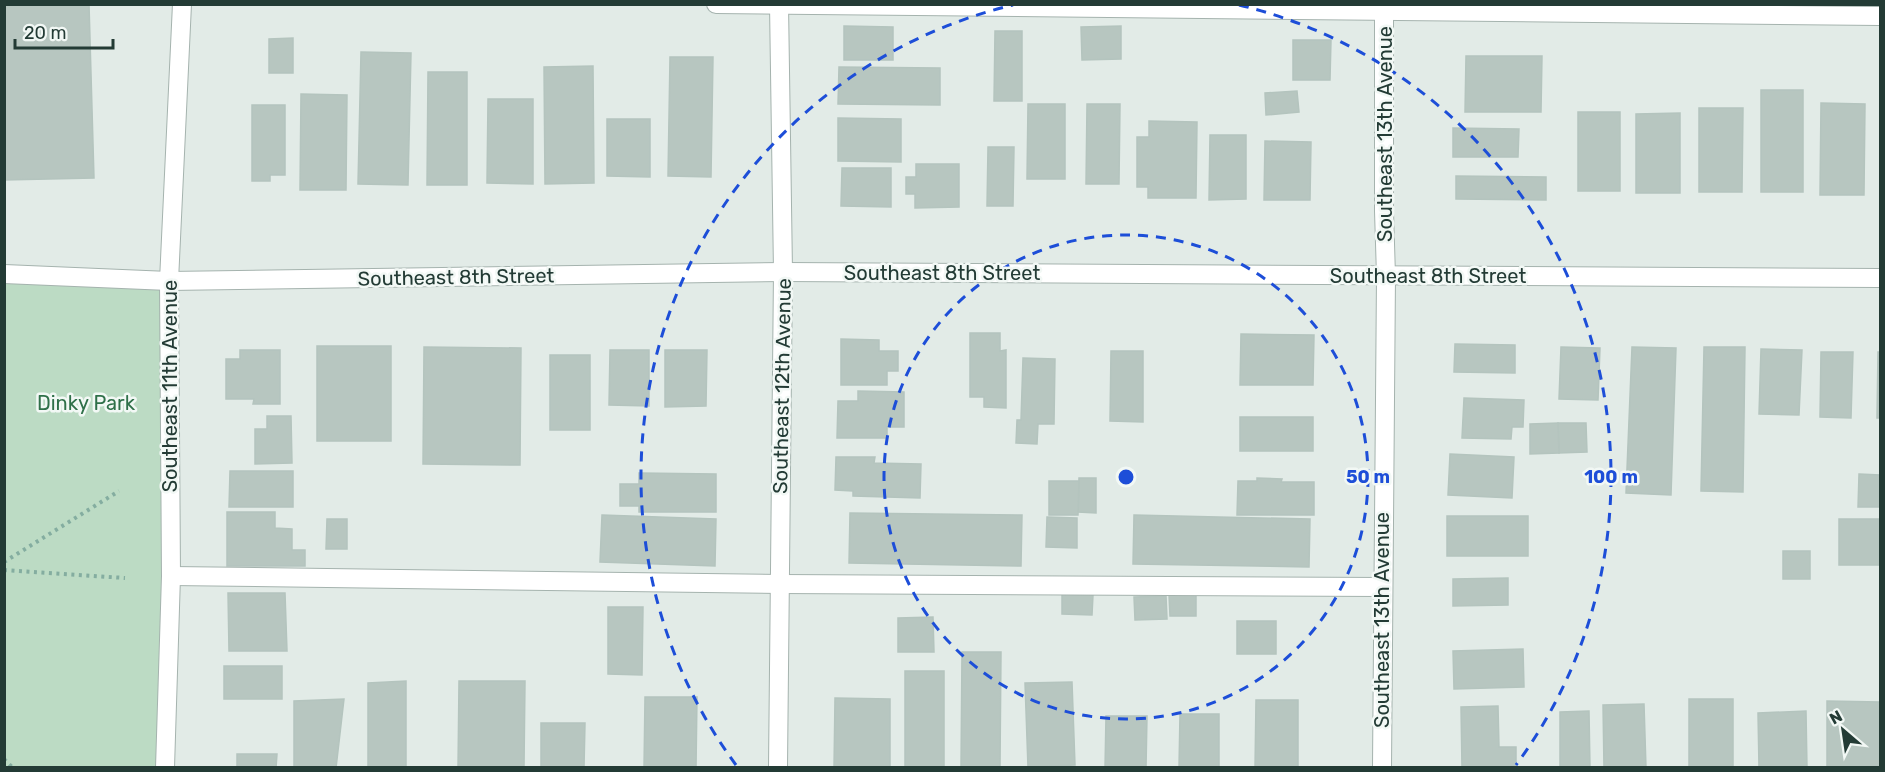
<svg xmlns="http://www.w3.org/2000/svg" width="1885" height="772" font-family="Rubik,sans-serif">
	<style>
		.green { fill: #bcdbc4 }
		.building { fill: #b7c6c0; stroke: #b4c4be; stroke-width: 1.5 }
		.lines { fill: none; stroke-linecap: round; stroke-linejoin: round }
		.minor-casing { stroke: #a5b3ae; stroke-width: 20 }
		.path { stroke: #84ada0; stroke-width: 4; stroke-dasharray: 3 4.5; stroke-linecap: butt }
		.minor { stroke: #fff; stroke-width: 18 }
		.ring { fill: none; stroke: #1d4ed8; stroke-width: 3; stroke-dasharray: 10 8 }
		.labels { text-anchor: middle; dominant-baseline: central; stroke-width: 5; stroke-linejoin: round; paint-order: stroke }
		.street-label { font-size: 20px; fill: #233b35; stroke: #f2f8f5 }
		.park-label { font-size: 20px; fill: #2f7049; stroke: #f2f8f5 }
		.centre { fill: #1d4ed8; stroke: #f2f8f5; stroke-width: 3 }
		.ring-label { font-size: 18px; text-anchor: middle; font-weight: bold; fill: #1d4ed8; stroke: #f2f8f5; stroke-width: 5; stroke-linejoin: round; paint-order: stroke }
	</style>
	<rect width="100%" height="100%" fill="#e2ebe7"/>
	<path class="green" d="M5,275L169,281L163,767H5Z"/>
	<g class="building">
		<path d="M4,4H89L94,178L4,180Z"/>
		<path d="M844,26L893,27V60H844Z"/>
		<path d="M1121,26V59L1082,60L1081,27Z"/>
		<path d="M995,31H1022V101H994Z"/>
		<path d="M293,38V73H269V39Z"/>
		<path d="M1293,40H1331L1330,80H1293Z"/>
		<path d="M361,52L411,53L408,185L358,184Z"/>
		<path d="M1466,56H1542L1541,112H1465Z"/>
		<path d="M670,57H713L711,177L668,176Z"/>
		<path d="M593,66L594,183L545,184L544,67Z"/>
		<path d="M839,67L940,68V105L838,104Z"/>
		<path d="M428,72H467V185H427Z"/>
		<rect x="1761" y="90" width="42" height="102"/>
		<path d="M1297,91L1299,112L1266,115L1265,93Z"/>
		<path d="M301,94L347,95L346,190H300Z"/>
		<path d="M488,99H533V184L487,183Z"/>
		<path d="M1821,103L1865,104L1864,195H1820Z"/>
		<path d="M1028,104H1065V179H1027Z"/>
		<path d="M1087,104H1120L1119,184H1086Z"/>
		<path d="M252,105H285V175H270V181H252Z"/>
		<path d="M1699,108H1743L1742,192H1699Z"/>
		<rect x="1578" y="112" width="42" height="79"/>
		<path d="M1680,113V193H1636V114Z"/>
		<path d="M838,118L901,119V162L838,161Z"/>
		<path d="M607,119H650V177L607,176Z"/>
		<path d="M1149,121L1197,122L1196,198H1148V187H1137V137H1149Z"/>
		<path d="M1453,128L1519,129L1518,157H1453Z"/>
		<path d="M1210,135H1246V199L1209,200Z"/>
		<path d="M1265,141L1311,142L1310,200H1264Z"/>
		<path d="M988,147H1014L1013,206H987Z"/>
		<path d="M916,164H959V207L915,208V194H906V177H916Z"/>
		<path d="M842,168H891V207L841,206Z"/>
		<path d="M1456,176L1546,177V200L1456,199Z"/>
		<path d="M970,333H1000V351L1006,350V408L984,407V397H970Z"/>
		<path d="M1241,334L1314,335L1313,385H1240Z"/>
		<path d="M841,339L879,340V351H898V371H887V385H841Z"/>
		<path d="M1455,344L1515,345V373L1454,372Z"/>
		<rect x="317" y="346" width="74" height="95"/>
		<path d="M424,347L521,348L520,465L423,464Z"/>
		<path d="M1561,347L1600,348L1598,400L1559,399Z"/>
		<path d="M1632,347L1676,348L1671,495L1626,493Z"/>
		<path d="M1704,347H1745L1743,492L1701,491Z"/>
		<path d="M1761,349L1802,350L1799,415L1759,414Z"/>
		<path d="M240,350H280V404H253L254,399H226V359H240Z"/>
		<path d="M610,350H649V406L609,405Z"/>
		<path d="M665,350H707L706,406L665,407Z"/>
		<path d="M1111,351H1143V422L1110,421Z"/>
		<path d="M1821,352H1853L1851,418L1820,417Z"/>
		<path d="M1878,352H1880V418H1877Z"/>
		<rect x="550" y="355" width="40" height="75"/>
		<path d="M1023,358L1055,359L1054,424H1038L1037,444L1016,443L1017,420H1021Z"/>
		<path d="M858,391L904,392V427H887V438H837L838,401H858Z"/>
		<path d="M1464,398L1524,400L1523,427H1512L1511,439L1462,438Z"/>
		<path d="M267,416H291L292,463L255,464V429H267Z"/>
		<rect x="1240" y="417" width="73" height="34"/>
		<path d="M1558,423H1586L1587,452L1559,453Z"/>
		<path d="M1558,423L1559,453L1530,454V424Z"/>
		<path d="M1450,454L1514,457L1512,498L1448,495Z"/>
		<path d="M836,457H875L874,463L921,464L920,498L853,496V491L835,490Z"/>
		<path d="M230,471H293V507H229Z"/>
		<path d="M639,473L716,474V512H639V506H620V484H639Z"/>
		<path d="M1859,474L1880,475V507H1858Z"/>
		<path d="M1079,478H1096V513L1078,512Z"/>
		<path d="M1257,478L1282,479L1281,482H1314V515H1237L1238,481H1257Z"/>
		<path d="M1049,481H1079L1078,515H1049Z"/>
		<path d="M227,512H275V528L292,529V550H305V566H227Z"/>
		<path d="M850,513L1022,515L1021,566L849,563Z"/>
		<path d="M602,515L716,519L715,566L600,562Z"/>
		<path d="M1134,515L1310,519L1309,567L1133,564Z"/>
		<rect x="1447" y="516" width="81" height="40"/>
		<path d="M1047,517L1077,518V548L1046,547Z"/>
		<path d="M327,519H347V549H326Z"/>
		<rect x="1839" y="519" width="41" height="46"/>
		<rect x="1783" y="551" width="27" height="28"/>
		<path d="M1508,578V605L1453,606V579Z"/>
		<path d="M228,593H285L287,651H229Z"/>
		<path d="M1062,594L1093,595L1092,615L1062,614Z"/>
		<path d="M1196,594V616H1170L1169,595Z"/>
		<path d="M1166,596L1167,619L1135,620L1134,597Z"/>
		<path d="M608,607H643L642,675L608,674Z"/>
		<path d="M933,617L934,652H898V618Z"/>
		<rect x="1237" y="621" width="39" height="33"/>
		<path d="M1523,649L1524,687L1454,689L1453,651Z"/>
		<path d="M962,652H1001L1000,768H961Z"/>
		<rect x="224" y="666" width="58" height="33"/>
		<rect x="905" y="671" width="39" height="97"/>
		<path d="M406,681V768H368V683Z"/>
		<path d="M459,681H525L524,768H458Z"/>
		<path d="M1072,682L1075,765L1028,767L1025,683Z"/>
		<path d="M645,697H697L696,768H644Z"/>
		<path d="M835,698L890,699V768H834Z"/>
		<path d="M344,699L336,768H294V701Z"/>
		<rect x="1689" y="699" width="44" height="69"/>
		<path d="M1256,700H1298V768H1255Z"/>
		<path d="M1827,701L1880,702V768H1827Z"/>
		<path d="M1644,704L1646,768H1604L1603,705Z"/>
		<path d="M1498,706L1499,747H1516V768H1462L1461,707Z"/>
		<path d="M1589,711L1590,768H1560V712Z"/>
		<path d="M1806,711L1807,768H1759L1758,713Z"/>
		<path d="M1180,714H1219V768H1179Z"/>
		<path d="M1106,716H1147L1146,768H1105Z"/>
		<path d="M541,723H585L584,768H541Z"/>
		<path d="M237,754H277L276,768H237Z"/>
	</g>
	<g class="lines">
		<defs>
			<g id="minor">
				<path d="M716,4L1880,16"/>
				<path d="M4,274L169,281L783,272L1880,278"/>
				<path d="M171,576L780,584L1382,587"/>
				<path d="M165,768L171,576L169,281L182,4"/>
				<path d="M778,768L783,272L779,4"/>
				<path d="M1382,768L1386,276L1384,211V4"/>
			</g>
		</defs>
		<use href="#minor" class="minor-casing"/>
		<g class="path">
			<path d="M4,562L119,491"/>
			<path d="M4,570L125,578"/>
			<path d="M4,759L13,768"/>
		</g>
		<use href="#minor" class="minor"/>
	</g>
	<g class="ring">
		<circle cx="1126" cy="477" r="242"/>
		<path d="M736 765A485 485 0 0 1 1013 5M1239 5A485 485 0 0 1 1516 765"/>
	</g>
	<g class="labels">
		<g class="street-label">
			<text transform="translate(1385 134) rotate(-90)">Southeast 13th Avenue</text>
			<text x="942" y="273">Southeast 8th Street</text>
			<text x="1428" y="276">Southeast 8th Street</text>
			<text transform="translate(456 277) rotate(-1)">Southeast 8th Street</text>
			<text transform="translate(170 386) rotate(-90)">Southeast 11th Avenue</text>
			<text transform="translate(782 386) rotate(-89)">Southeast 12th Avenue</text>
			<text transform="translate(1382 620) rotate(-90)">Southeast 13th Avenue</text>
		</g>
		<g class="park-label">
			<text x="86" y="403">Dinky Park</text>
		</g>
	</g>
	<circle cx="1126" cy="477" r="9" class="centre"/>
	<g class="ring-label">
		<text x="1368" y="483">50 m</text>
		<text x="1611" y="483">100 m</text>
	</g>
	<rect width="1885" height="772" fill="none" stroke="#233b35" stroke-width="12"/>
	<g transform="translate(1843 730) rotate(331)" stroke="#f2f8f5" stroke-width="4.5" paint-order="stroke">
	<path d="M0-4.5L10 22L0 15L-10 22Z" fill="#233b35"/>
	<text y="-9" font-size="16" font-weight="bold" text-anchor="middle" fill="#233b35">N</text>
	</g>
	<path d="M15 39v9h98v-9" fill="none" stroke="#233b35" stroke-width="3"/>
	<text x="24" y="39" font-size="18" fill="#233b35" stroke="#f2f8f5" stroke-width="4.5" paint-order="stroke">20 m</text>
</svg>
